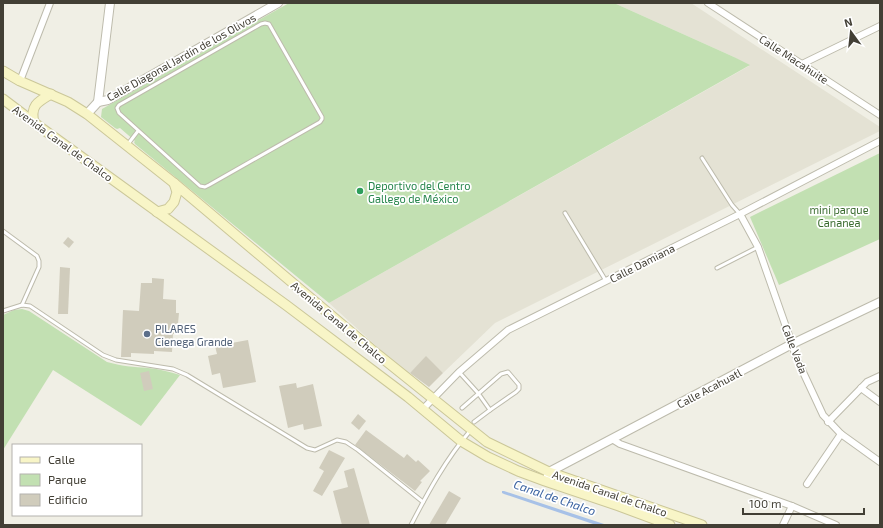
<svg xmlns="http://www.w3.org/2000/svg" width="883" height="528" font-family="'Exo 2',sans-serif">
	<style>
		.residential { fill: #e4e2d4 }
		.green { fill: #c2e0b2 }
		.water { fill: #a7c1e7 }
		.building { fill: #d0ccbc }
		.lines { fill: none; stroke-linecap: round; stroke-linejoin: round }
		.service-casing { stroke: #bdbbac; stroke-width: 5 }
		.minor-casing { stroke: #bdbbac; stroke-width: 8 }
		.tertiary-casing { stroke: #bdbbac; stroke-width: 10 }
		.secondary-casing { stroke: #cbc799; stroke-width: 11 }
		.service { stroke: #fff; stroke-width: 3 }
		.minor { stroke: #fff; stroke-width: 6 }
		.tertiary { stroke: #fff; stroke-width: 8 }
		.secondary { stroke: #f8f5c7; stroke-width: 9 }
		.leisure-dot { fill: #2e9e5b; stroke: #fff; stroke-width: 1.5 }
		.service-dot { fill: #5c6f8a; stroke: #fff; stroke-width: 1.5 }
		.labels { text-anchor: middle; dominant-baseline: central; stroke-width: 3.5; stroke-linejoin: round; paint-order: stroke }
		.street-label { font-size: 11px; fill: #423f35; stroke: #fff }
		.leisure-label { font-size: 11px; fill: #27864d; stroke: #fff; text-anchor: start }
		.park-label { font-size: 11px; fill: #3b6c30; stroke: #fff }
		.service-label { font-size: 11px; fill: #4e5e75; stroke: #fff; text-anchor: start }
		.water-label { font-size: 12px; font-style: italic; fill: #3b63a1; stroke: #fff }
	</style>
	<rect width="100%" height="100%" fill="#f0efe5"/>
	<path class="residential" d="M614,3H691L880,127V131L495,323L443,373L426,357L408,375L329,303L749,66L734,57Z"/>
	<g class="green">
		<path d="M289,3H614L734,57L750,65L329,303L135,144L134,142L135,141L120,128L117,129L115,128L101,117L102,109Z"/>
		<path d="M880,153V239L779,285L750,217Z"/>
		<path d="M22,309L29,311L107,362C121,366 134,367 148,368C159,369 170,372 180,375L141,426L53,370L3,450V315L14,310Z"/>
	</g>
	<path class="water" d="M502,491H504L607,525H596L504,494L502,493Z"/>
	<g class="building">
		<path d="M68,237L74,242L69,248L63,243Z"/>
		<path d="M60,267L70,268L68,314H58Z"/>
		<path d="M152,278L164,279L163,299L176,300V313H179L177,334H173L172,352L154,351V354L131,353V357H121L123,310L139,311L141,283H152Z"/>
		<path d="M248,340L256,382L223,388L220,373L212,375L208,356L217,354L215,346Z"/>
		<path d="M426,356L443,373L429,387L410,373Z"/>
		<path d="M149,371L153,389L144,391L140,373Z"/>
		<path d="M296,383L297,388L313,384L322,426L304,430L303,424L288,428L279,386Z"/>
		<path d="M358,414L366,421L359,430L351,423Z"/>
		<path d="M366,430L404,458L407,454L416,462L418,460L430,471L420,481L422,482L415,491L355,445Z"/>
		<path d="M329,450L345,458L322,496L313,491L324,471L319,468Z"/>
		<path d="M354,468L370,525H342L333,491L348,487L344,471Z"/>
		<path d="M449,491L461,498L445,525H429Z"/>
	</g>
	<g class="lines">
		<defs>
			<g id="service">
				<path d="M265,23L269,24L322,117V119L320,122L209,185L205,187L200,186L119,113L117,108L119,105L261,24Z"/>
				<path d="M128,144L138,131"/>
				<path d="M702,158L732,205L740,214"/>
				<path d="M565,213L606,281"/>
				<path d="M3,231L37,256L39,261V267L22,305"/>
				<path d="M717,268L758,247"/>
				<path d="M3,311L22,305L30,306L103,355L116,360L173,369L187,375L307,448L315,450L337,440L346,442L358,450L423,502"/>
				<path d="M459,372L478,393L490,410L516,392L519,389V385L508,372L501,374L462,408"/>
				<path d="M474,422L490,410"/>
				<path d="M411,525C428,492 446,459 470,431"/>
			</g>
			<g id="minor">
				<path d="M708,3L880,115"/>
				<path d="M802,64L880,26"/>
				<path d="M20,81L50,3"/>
				<path d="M740,214L758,247L792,344L796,357L823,415L841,434L880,462"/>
				<path d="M861,388L880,402"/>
				<path d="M423,409L459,372L508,330L740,214L880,141"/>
				<path d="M828,422L867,382L880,376"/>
				<path d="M612,439L620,444L792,506L836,525"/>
				<path d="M807,484L841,434"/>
				<path d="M783,525L792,506"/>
			</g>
			<g id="tertiary">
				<path d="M98,102L110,3"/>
				<path d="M87,114L98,102L108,100L278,3"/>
				<path d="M548,475L549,472L792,344L880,302"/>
			</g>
			<g id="secondary">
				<path d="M3,71L20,81L68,102L87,114L174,183L371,349L487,442L549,472L702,525"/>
				<path d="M3,99L40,127L286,305L408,397L461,441L488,457L518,471L545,481L619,506L670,525"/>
				<path d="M34,123C30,106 37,102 51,94"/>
				<path d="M157,212L168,209L174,202L177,192L174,183"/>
			</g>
		</defs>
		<use href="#service" class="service-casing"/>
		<use href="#minor" class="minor-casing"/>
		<use href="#tertiary" class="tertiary-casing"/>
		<use href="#secondary" class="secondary-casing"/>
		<use href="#service" class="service"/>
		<use href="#minor" class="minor"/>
		<use href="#tertiary" class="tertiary"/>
		<use href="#secondary" class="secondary"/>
	</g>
	<circle class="leisure-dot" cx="360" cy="191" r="4"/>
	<circle class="service-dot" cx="147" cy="334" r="4"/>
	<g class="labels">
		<g class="street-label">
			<text transform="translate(181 57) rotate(-29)">Calle Diagonal Jardín de los Olivos</text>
			<text transform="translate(794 59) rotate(33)">Calle Macahuite</text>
			<text transform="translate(63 143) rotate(36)">Avenida Canal de Chalco</text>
			<text transform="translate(642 263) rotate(-27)">Calle Damiana</text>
			<text transform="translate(339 322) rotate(40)">Avenida Canal de Chalco</text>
			<text transform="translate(795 349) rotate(69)">Calle Vada</text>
			<text transform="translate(709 388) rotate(-28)">Calle Acahuatl</text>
			<text transform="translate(610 493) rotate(19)">Avenida Canal de Chalco</text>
		</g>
		<g class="leisure-label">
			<text x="368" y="185">Deportivo del Centro<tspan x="368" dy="13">Gallego de México</tspan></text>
		</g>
		<g class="park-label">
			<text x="839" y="209">mini parque<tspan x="839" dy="13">Cananea</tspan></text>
		</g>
		<g class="service-label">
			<text x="155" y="328">PILARES<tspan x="155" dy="13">Cienega Grande</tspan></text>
		</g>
		<g class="water-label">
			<text transform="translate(555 497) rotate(19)">Canal de Chalco</text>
		</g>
	</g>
	<rect width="883" height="528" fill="none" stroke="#423f35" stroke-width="8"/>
	<rect x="12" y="444" width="130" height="72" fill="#ffffff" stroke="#b3b2ae"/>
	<rect x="20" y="457" width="20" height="6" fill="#f8f5c7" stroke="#b3b2ae"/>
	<text x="48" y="464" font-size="12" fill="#423f35">Calle</text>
	<rect x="20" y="474" width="20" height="12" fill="#c2e0b2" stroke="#b3b2ae"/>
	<text x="48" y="484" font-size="12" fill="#423f35">Parque</text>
	<rect x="20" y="494" width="20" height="12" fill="#d0ccbc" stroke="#b3b2ae"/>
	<text x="48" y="504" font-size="12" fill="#423f35">Edificio</text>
	<g transform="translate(851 32) rotate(345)" stroke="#ffffff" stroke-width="3" paint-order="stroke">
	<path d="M0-3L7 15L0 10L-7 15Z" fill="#423f35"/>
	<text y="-6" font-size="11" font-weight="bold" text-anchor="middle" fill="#423f35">N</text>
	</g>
	<path d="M743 508v6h121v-6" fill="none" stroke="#423f35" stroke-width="2"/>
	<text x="749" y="508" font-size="12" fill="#423f35" stroke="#ffffff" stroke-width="3" paint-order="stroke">100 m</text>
</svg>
